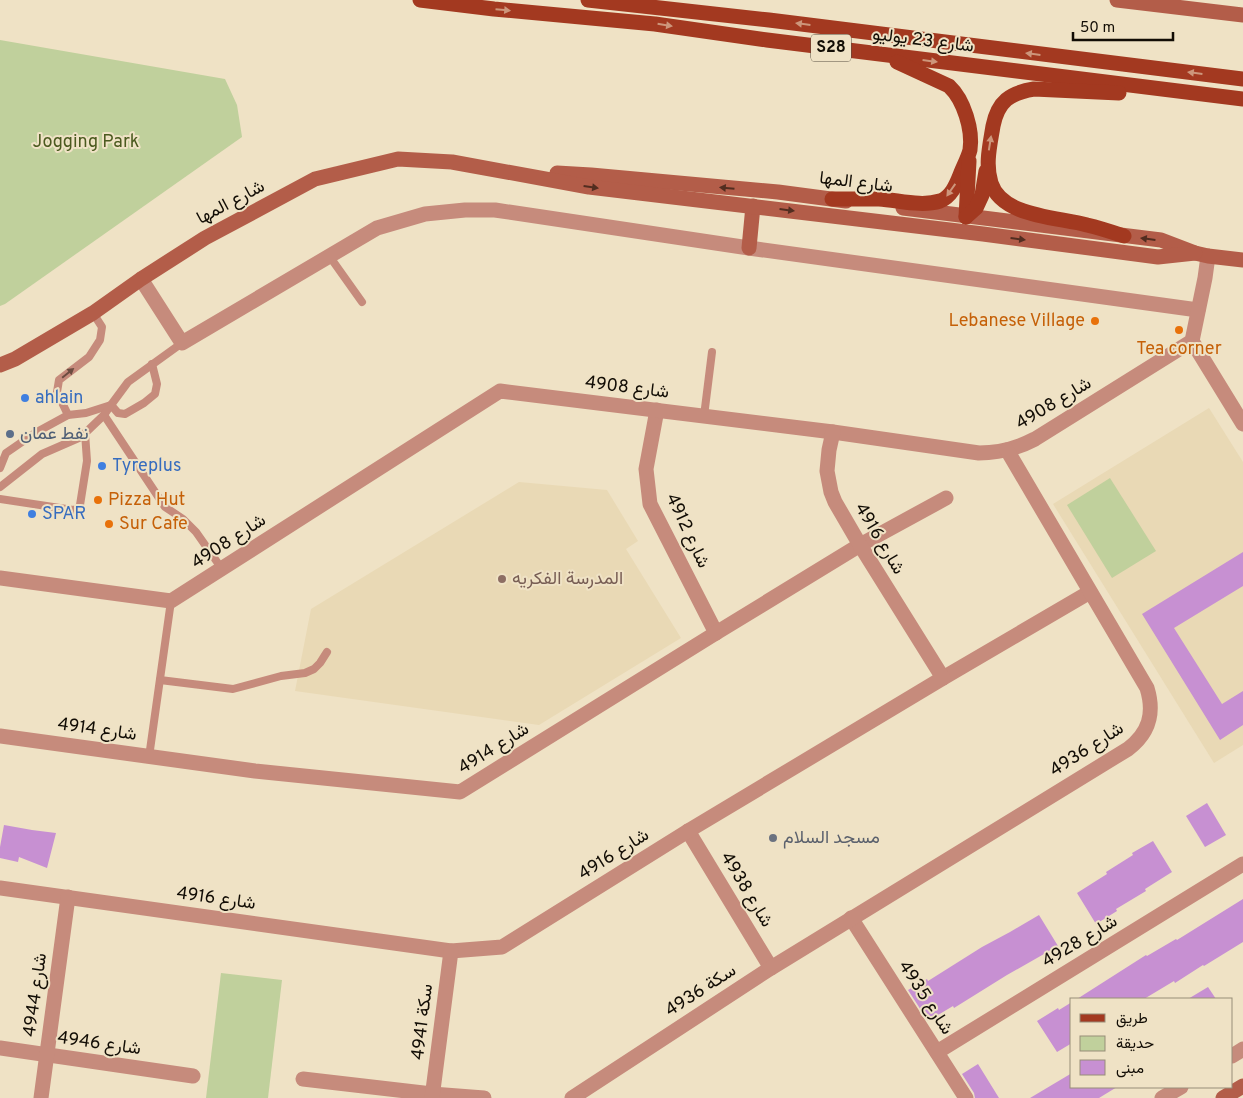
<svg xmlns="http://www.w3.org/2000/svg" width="1243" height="1098" font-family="Overpass,Vazirmatn,sans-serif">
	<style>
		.built { fill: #e9d9b5 }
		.green { fill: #c0d09c }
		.building { fill: #c790d2 }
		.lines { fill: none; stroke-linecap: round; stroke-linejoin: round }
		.lane { stroke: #c68b7c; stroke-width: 8 }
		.street { stroke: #c68b7c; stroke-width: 15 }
		.secondary { stroke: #b35d49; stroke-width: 15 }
		.primary { stroke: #a33920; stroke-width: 15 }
		.oneway { fill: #cd967b }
		.oneway2 { fill: #522d20 }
		.oneway3 { fill: #6c4c40 }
		.food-dot { fill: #e8710a; stroke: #efe2c5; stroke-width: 2 }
		.shop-dot { fill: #3f7fe0; stroke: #efe2c5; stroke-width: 2 }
		.service-dot { fill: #5c6f8a; stroke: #efe2c5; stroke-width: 2 }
		.education-dot { fill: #8d6e63; stroke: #efe2c5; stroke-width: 2 }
		.worship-dot { fill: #6b7280; stroke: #efe2c5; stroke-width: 2 }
		.labels { text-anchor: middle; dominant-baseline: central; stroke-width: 4; stroke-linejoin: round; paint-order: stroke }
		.shield { fill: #efe2c5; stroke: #544d3f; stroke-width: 1 }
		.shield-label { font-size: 16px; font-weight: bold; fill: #120d05 }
		.street-label { font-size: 18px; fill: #120d05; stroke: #efe2c5 }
		.park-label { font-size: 18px; fill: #4b5a1f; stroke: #efe2c5 }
		.food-label { font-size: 18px; fill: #c56008; stroke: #efe2c5; text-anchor: start }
		.shop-label { font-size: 18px; fill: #366cbe; stroke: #efe2c5; text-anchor: start }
		.service-label { font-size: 18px; fill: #4e5e75; stroke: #efe2c5; text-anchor: start }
		.education-label { font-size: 18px; fill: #785e54; stroke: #efe2c5; text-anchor: start }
		.worship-label { font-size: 18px; fill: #5b616d; stroke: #efe2c5; text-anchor: start }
	</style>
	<rect width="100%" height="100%" fill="#efe2c5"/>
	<g class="built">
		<path d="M1209,408L1243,462V745L1214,763L1053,504Z"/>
		<path d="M519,482L607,490L638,541L626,549L681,638L539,725L295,691L311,609Z"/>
	</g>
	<g class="green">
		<path d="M0,40L225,79L237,105L242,137L5,304L0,306Z"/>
		<path d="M1110,478L1156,551L1112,578L1067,505Z"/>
		<path d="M221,973L282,980L268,1098H206Z"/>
	</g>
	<g class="building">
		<path d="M1243,552V586L1174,628L1222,704L1243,691V725L1220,740L1142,614Z"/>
		<path d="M1207,803L1226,835L1205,847L1186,816Z"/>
		<path d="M4,825L32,830L56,833L47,868L19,857L18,862L0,858V847Z"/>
		<path d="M1153,841L1172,872L1145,889L1146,891L1116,909L1117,911L1096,924L1077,893L1107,874L1106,872L1133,855L1132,853Z"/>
		<path d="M1243,899V942L1204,966L1203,965L1175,983L1174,981L1144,999H1077L1146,955L1147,956L1176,939L1177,940Z"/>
		<path d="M1039,915L1058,946L1007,975L954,1008L953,1006L928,1021L908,990L927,979L928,981L982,947L1010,932Z"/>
		<path d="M1208,987L1216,999H1188Z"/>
		<path d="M1072,1002V1043L1057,1052L1037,1021L1058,1008L1059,1010Z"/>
		<path d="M978,1064L999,1098H975L974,1093L962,1074Z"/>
		<path d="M1072,1073V1087H1117L1099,1098H1030Z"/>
	</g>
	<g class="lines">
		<g class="lane">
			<path d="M330,257L362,302"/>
			<path d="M68,415L57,392L59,380L89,357L100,340L102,327L93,313"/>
			<path d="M104,415L165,507L183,519L196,532L222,569"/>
			<path d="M704,416L712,352"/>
			<path d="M0,468L6,453L35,433L68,415L86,413L111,405L118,413L125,414L144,403L155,394L157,384L152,364"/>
			<path d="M0,487L42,454L81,437L104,415L111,405L128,382L182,343"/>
			<path d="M0,499L73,510L78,509L80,505L87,461L85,433"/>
			<path d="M160,680L233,689L281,676L305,673L314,669L320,663L327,652"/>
			<path d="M149,757L171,601"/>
		</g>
		<g class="street">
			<path d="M141,279L182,343L377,228L425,214L465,210H495L749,248L1198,310"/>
			<path d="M1192,341L1243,424"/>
			<path d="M657,410L646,469L650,504L716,633"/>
			<path d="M0,578L171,601L500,391L833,432L979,453C999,453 1016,449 1035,439L1192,341L1205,278L1208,256"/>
			<path d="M943,678L1090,592"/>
			<path d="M0,736L255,771L460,792L716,633L860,545L946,498"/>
			<path d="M688,831L771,968"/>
			<path d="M0,888L451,951L502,947L688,831L943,678L860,545L835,502L831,492L827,471L829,450L833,432"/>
			<path d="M851,918L966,1098"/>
			<path d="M0,1048L193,1076"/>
			<path d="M937,1052L1243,864"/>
			<path d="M1232,1056L1243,1049"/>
			<path d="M303,1079L432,1094L484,1098"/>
			<path d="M41,1098L68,897"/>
			<path d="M432,1098L451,951"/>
			<path d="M572,1098L771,968L1128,749C1149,733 1155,714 1147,688L1007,450"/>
			<path d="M1162,1098L1181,1087"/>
		</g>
		<g class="secondary">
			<path d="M1117,0L1243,15"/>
			<path d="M557,173L591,175L778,192L846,201"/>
			<path d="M903,208L1161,240L1195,253L1208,256L1243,260"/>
			<path d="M749,248L753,206"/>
			<path d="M0,365L15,359L93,313L141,279L205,238L315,179L398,159L452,162L589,187L983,234L1158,257L1195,253"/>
			<path d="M1223,1098L1243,1086"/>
		</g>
		<g class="primary">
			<path d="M420,0L494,9L655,24L767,40L1243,99"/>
			<path d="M588,0L769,20L1243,79"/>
			<path d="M1119,93L1034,89C1010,93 998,101 993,126C990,145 985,164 991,183C1002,217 1058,217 1087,225C1100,228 1112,232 1124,236"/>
			<path d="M832,199C848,199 863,199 879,199C898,200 921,207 940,201C951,197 956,185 960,175C963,167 968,158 970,150C973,130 964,100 949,86L897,62"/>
			<path d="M966,217L969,161"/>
			<path d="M966,217L976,208L982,195L986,171"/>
		</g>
	</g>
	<defs><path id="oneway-solid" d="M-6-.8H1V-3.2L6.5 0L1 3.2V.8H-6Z" transform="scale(1.25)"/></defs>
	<g class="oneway">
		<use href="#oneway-solid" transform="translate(503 10) rotate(5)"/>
		<use href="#oneway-solid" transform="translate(803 24) rotate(-173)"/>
		<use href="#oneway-solid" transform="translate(665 25) rotate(9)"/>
		<use href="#oneway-solid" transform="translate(1033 54) rotate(-173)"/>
		<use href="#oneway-solid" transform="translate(930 61) rotate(7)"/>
		<use href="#oneway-solid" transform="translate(1195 73) rotate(-173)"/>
		<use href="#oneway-solid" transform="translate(990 143) rotate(-81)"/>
		<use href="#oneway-solid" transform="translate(951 190) rotate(125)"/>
	</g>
	<g class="oneway2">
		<use href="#oneway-solid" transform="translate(591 187) rotate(8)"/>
		<use href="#oneway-solid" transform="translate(727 188) rotate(-175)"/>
		<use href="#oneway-solid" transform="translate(787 210) rotate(7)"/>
		<use href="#oneway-solid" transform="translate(1018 239) rotate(7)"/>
		<use href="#oneway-solid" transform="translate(1148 239) rotate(-173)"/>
	</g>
	<use class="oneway3" href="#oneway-solid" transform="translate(68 373) rotate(-39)"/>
	<g class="food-dot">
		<circle cx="1095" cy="321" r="5"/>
		<circle cx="1179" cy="330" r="5"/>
		<circle cx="98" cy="500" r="5"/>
		<circle cx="109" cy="524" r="5"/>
	</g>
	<g class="shop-dot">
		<circle cx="25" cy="398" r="5"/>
		<circle cx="102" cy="466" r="5"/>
		<circle cx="32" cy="514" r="5"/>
	</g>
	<circle class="service-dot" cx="10" cy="434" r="5"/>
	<circle class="education-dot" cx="502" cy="579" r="5"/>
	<circle class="worship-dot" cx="773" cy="838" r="5"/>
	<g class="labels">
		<rect class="shield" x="811" y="34.5" width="40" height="27" rx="4"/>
		<g class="shield-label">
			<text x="831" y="48">S28</text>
		</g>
		<g class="street-label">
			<text transform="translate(923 41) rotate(7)">شارع 23 يوليو</text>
			<text transform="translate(856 183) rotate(7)">شارع المها</text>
			<text transform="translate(231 203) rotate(-28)">شارع المها</text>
			<text transform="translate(627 388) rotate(7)">4908 شارع</text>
			<text transform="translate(1054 404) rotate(-31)">4908 شارع</text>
			<text transform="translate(687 531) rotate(65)">4912 شارع</text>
			<text transform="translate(879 539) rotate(59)">4916 شارع</text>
			<text transform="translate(229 542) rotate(-33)">4908 شارع</text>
			<text transform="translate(97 730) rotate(8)">4914 شارع</text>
			<text transform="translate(494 749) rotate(-32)">4914 شارع</text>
			<text transform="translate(1087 750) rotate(-33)">4936 شارع</text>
			<text transform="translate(614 855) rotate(-32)">4916 شارع</text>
			<text transform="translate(746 890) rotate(59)">شارع 4938</text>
			<text transform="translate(216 899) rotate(8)">4916 شارع</text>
			<text transform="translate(1080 942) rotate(-31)">4928 شارع</text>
			<text transform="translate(701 991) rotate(-33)">سكة 4936</text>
			<text transform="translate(36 995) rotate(-82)">4944 شارع</text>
			<text transform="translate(925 998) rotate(57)">4935 شارع</text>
			<text transform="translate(423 1022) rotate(-83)">سكة 4941</text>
			<text transform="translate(99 1044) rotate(8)">4946 شارع</text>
		</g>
		<g class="park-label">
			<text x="86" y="142">Jogging Park</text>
		</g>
		<g class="food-label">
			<text x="1085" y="321" text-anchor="end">Lebanese Village</text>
			<text x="1179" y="349" text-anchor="middle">Tea corner</text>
			<text x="108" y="500">Pizza Hut</text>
			<text x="119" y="524">Sur Cafe</text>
		</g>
		<g class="shop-label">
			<text x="35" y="398">ahlain</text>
			<text x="112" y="466">Tyreplus</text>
			<text x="42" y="514">SPAR</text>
		</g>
		<g class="service-label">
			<text x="20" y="434">نفط عمان</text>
		</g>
		<g class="education-label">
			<text x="512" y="579">المدرسة الفكريه</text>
		</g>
		<g class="worship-label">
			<text x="783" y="838">مسجد السلام</text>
		</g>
	</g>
	<rect x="1070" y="998" width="162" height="90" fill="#efe2c5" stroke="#978d78"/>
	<rect x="1080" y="1014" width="25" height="8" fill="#a33920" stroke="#978d78"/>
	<text x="1116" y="1023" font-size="15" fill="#120d05">طريق</text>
	<rect x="1080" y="1036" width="25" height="15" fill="#c0d09c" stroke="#978d78"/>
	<text x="1116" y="1048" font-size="15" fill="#120d05">حديقة</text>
	<rect x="1080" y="1060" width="25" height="15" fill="#c790d2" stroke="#978d78"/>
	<text x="1116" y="1073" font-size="15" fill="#120d05">مبنى</text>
	<path d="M1073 32v8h100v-8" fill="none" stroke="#120d05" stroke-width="2.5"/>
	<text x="1080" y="32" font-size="15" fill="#120d05" stroke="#efe2c5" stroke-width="4" paint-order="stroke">50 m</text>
</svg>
